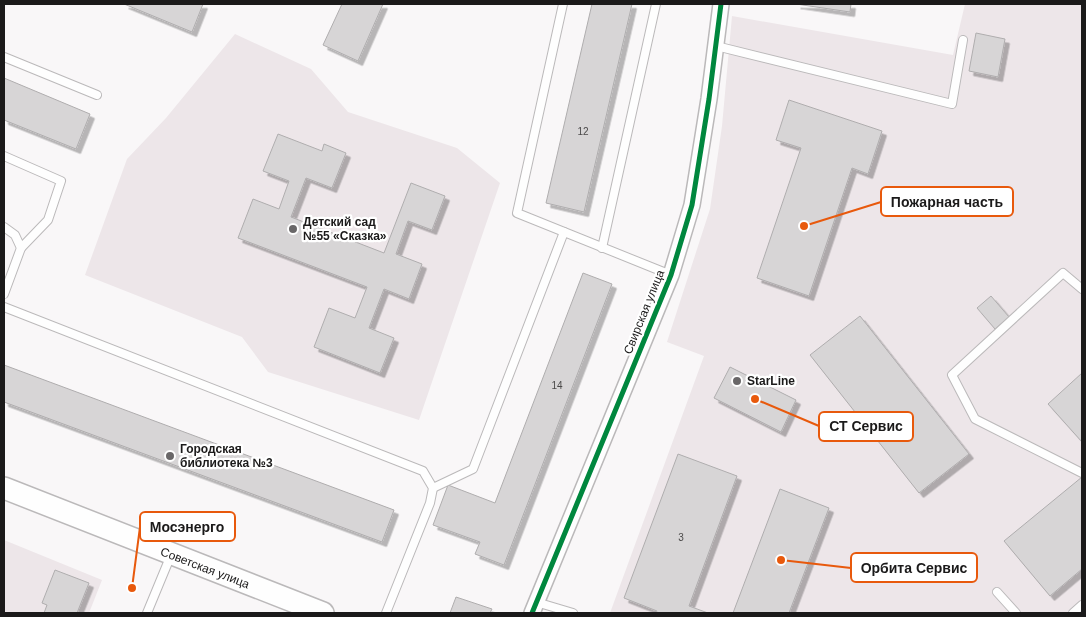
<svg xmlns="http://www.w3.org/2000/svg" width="1086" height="617" font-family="Arial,sans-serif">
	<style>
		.built { fill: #ede6e9 }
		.building { fill: #d7d5d6; stroke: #afadae; filter: url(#shadow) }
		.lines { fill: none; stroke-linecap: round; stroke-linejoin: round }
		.lane-casing { stroke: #bbb9ba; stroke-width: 10 }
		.street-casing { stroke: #bbb9ba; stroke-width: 18 }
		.secondary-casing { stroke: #bbb9ba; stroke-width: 24 }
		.lane { stroke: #fefefe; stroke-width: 8 }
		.street { stroke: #fefefe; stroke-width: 15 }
		.secondary { stroke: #fefefe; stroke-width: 21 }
		.cycleway-casing { stroke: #fff; stroke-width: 8 }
		.cycleway { stroke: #00873e; stroke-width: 5 }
		.poi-dot { fill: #696768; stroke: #fff; stroke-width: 2 }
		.labels { text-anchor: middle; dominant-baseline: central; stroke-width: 4.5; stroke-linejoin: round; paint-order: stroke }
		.number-label { font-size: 10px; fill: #4a4949 }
		.poi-label { font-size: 12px; font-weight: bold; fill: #1b1a1a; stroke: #fff; text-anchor: start }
		.street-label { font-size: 12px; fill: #1b1a1a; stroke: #fff }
		.leader { fill: none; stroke: #e8590c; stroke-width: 2 }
		.callout-dot { fill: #e8590c; stroke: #fff; stroke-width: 2 }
		.callout { fill: #fff; stroke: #e8590c; stroke-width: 2 }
		.callout-label { font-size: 14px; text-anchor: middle; font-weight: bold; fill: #1b1a1a }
	</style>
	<defs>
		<filter id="shadow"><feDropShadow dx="4.5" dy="4.5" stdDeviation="0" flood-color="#0004"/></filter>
	</defs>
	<rect width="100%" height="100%" fill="#f9f7f8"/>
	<g class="built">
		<path d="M965,4H1082V613H610L704,356L667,342L710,209L722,126L732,16L953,55Z"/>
		<path d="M235,34L311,69L348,112L457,148L500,183L419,420L268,372L242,337L85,275L127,159L166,118Z"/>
		<path d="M4,540L102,580L89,613H4Z"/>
	</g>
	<g class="building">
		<path d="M124,4H203L192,32Z"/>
		<path d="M342,4H383L358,61L323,45Z"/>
		<path d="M592,4H632L584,212L546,203Z"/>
		<path d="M796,4H851L850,12Z"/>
		<path d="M976,33L1005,39L998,77L969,71Z"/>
		<path d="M4,78L90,114L76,149L4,120Z"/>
		<path d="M789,100L882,131L868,174L852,168L809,296L757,278L801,148L776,140Z"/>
		<path d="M278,134L322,151L324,144L346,153L332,188L306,178L291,217L384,253L411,183L445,196L432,230L408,221L396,254L422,264L409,299L384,289L369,328L394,338L380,373L314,347L329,308L355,318L367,287L238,238L253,199L279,209L289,181L263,171Z"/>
		<path d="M583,273L612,284L504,565L475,554L480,542L433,525L448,485L495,503Z"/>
		<path d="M991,296L1009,317L995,329L977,308Z"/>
		<path d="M860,316L969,454L919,493L810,355Z"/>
		<path d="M4,365L394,510L382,542L4,402Z"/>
		<path d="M730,367L796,400L781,432L714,398Z"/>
		<path d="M1082,373V442L1048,404Z"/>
		<path d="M678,454L737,476L689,606L708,613H656L657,611L624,598Z"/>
		<path d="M1082,477V569L1050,596L1004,541Z"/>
		<path d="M780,489L829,508L789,613H733Z"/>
		<path d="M55,570L89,583L77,613H44L47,605L42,603Z"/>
		<path d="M456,597L492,609L490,613H450Z"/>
	</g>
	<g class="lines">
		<defs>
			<g id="lane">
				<path d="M563,4L517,213L671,275"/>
				<path d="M716,46L952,104L963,40"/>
				<path d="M4,57L97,95"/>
				<path d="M4,156L61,181L48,220L21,248"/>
				<path d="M4,227L15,235L21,248L4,294"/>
				<path d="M602,248L656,4"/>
				<path d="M1082,289L1063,273L952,375L975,419L1082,473"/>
				<path d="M4,307L423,471L433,488L430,503L386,613"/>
				<path d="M433,488L473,469L564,232"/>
				<path d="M997,592L1016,613"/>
				<path d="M536,602L573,613"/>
				<path d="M147,613L171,555"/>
				<path d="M1073,613L1082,605"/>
			</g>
			<path id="street" d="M532,613L671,275L692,205L709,99L721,4"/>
			<path id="secondary" d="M4,488L323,613"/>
		</defs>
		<use href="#lane" class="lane-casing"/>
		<use href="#street" class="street-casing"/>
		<use href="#secondary" class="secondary-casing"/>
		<use href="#lane" class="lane"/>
		<use href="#street" class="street"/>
		<use href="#secondary" class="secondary"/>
		<defs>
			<path id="cycleway" d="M532,613L671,275L692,205L709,99L721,4"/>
		</defs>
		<use href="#cycleway" class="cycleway-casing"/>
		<use href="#cycleway" class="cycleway"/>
	</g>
	<g class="poi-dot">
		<circle cx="293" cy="229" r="5"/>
		<circle cx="737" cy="381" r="5"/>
		<circle cx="170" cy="456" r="5"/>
	</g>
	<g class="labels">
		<g class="number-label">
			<text x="583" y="131">12</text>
			<text x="557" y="385">14</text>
			<text x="681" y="537">3</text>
		</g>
		<g class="poi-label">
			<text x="303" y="222">Детский сад<tspan x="303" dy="14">№55 «Сказка»</tspan></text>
			<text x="747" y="381">StarLine</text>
			<text x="180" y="449">Городская<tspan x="180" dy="14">библиотека №3</tspan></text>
		</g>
		<g class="street-label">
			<text transform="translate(644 312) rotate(-68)">Свирская улица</text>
			<text transform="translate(205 568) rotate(21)">Советская улица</text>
		</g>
	</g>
	<path class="leader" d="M804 226L881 202M755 399L819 426M132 588L140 527M781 560L851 568"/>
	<g class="callout-dot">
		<circle cx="804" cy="226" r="5"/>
		<circle cx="755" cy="399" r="5"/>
		<circle cx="132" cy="588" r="5"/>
		<circle cx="781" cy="560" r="5"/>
	</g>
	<g class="callout">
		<rect x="881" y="187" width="132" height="29" rx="5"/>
		<rect x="819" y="412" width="94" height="29" rx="5"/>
		<rect x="140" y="512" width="95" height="29" rx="5"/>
		<rect x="851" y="553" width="126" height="29" rx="5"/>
	</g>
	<g class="callout-label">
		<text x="947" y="207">Пожарная часть</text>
		<text x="866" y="431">СТ Сервис</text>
		<text x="187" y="532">Мосэнерго</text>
		<text x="914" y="573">Орбита Сервис</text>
	</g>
	<rect width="1086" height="617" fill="none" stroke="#1b1a1a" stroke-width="10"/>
</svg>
